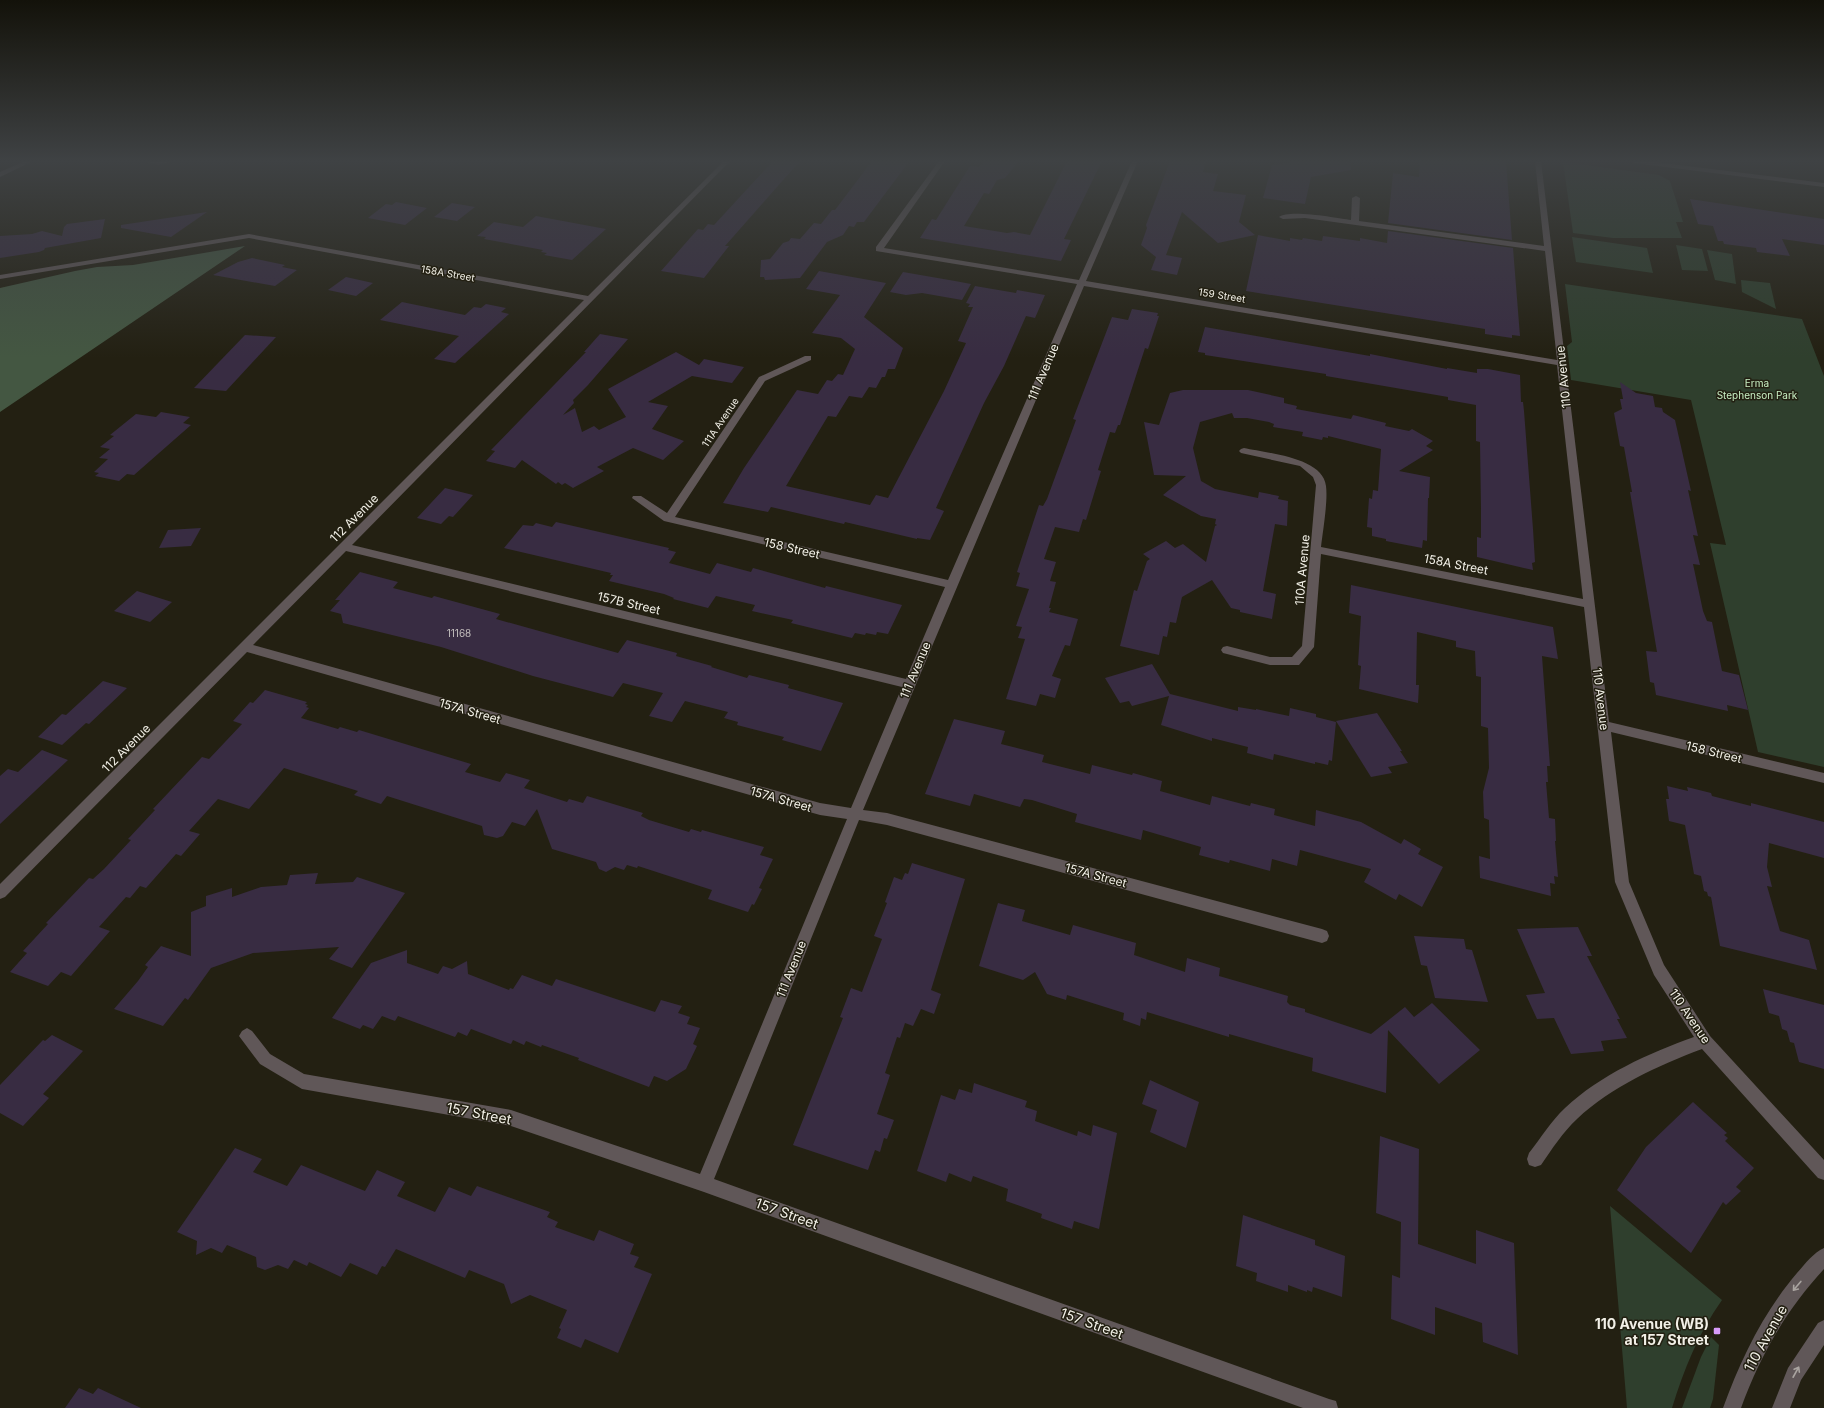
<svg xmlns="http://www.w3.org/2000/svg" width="1824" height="1408" font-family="Inter,sans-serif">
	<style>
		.green { fill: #2f3f2d }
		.forest { fill: #445742 }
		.building { fill: #382c42 }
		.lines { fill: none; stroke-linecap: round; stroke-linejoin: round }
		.minor { fill: #605758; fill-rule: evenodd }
		.oneway { stroke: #a9a4a0 }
		.poi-dot { fill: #d79bf9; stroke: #232012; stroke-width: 1.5 }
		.labels { text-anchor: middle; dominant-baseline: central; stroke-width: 3; stroke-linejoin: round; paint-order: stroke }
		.far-street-label { font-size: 10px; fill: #f2f0e7; stroke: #232012 }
		.far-park-label { font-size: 10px; fill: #c8efc3; stroke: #232012 }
		.number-label { font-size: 10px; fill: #c4bfbe }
		.street-label { font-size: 12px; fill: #f2f0e7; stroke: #232012 }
		.near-street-label { font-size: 14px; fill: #f2f0e7; stroke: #232012 }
		.near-poi-label { font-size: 14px; font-weight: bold; fill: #f2f0e7; stroke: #232012; text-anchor: end }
	</style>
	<rect width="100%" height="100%" fill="#232012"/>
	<g class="green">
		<path d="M1563,162L1659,175L1670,181L1683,222H1676L1682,238H1613L1573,233Z"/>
		<path d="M1572,237L1647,248L1653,273L1576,262Z"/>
		<path d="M1676,245L1702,249L1708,271L1682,270Z"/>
		<path d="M1707,250L1732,254L1736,284L1715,280Z"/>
		<path d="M1741,280L1770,283L1776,309L1742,292Z"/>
		<path d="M1565,284L1802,319L1824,376V767L1758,752L1710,543L1726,545L1691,400L1571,380L1567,346L1572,342Z"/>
		<path d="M1610,1206L1722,1300C1698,1334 1684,1369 1672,1408H1627Z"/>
		<path d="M1711,1337L1719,1345L1713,1399L1710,1408H1682L1701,1357Z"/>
	</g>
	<path class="forest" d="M245,246L0,412V288L75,271L97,267L133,265Z"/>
	<g class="building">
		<path d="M773,161H800L725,246H729L704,278L661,271L698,229L703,230L708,224L714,225Z"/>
		<path d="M872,161L908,163L864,222H857L854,227L849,226L843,235L827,242L800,278L765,280L764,277H760L761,260L770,259L783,243L789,241L791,238L800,239L814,223L821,224L832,210H835Z"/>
		<path d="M984,161H1019L1005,178L997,180L989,194L984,193L964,226L1007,233L1014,232L1030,235L1067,161H1102L1064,239L1071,240L1061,261L920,238L932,219L936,220L970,166L979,167Z"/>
		<path d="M1170,161H1206L1203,172L1218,174L1213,191L1246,195L1239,222L1255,235L1218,243L1182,212L1166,255L1182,258L1177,275L1151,270L1156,257L1141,245L1147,228L1146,225Z"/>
		<path d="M1301,161H1350L1351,170L1311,177L1305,204L1263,198L1272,165Z"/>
		<path d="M1420,161H1506L1512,240L1388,223L1393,173L1419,177Z"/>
		<path d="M1690,199L1824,219V245L1782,239L1790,256L1757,252L1756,248L1724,244L1723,241H1718L1713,226L1698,224Z"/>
		<path d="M396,202L427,208L405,225L368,218L386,204L392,205Z"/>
		<path d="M452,203L475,207L457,221L434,217Z"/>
		<path d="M207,212L171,237L121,228V225Z"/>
		<path d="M536,216L606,229L572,260L544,255L547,253L541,252L543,250L484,239L486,237L477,236L494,222L523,227Z"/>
		<path d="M105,219L101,238L45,248L44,250L39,252L0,258V236L32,234L42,231L62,236L64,227L67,224Z"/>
		<path d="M1388,231L1513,248L1520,336L1512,335V338L1485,334V329L1246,291L1258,235L1290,241V238L1302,240L1303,238L1322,241L1323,236L1360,241V238L1387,243Z"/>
		<path d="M252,258L285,265L282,267L297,270L275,286L213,275L238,262Z"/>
		<path d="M819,271L886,283L864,317L903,348L895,369H888L885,377H882L876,388L869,387L862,398L849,396L836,417L828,416L786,486L870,505L876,495L888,498L944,391L966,343L958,341L973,307H968L970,304L966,303L975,286L1016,293L1017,290L1045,295L1035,318L1026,316L1004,366L984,403L936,508L944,511L930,540L917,538V539L845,522L844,524L771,507L768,512L723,503L744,468L797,390L818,394L827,380L832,381L838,374L843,375L855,349L841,338L812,333L840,295L806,289Z"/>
		<path d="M903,272L955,281L971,284L962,300L922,293L906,295L890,292Z"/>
		<path d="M346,277L373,283L356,296L328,290Z"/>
		<path d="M402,302L465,315L474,307L481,308L486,304L506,308L501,312L509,314L455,363L434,359L459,336L380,320Z"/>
		<path d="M1132,309L1158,313L1157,316H1159L1148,349L1145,348L1120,425H1118L1115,433L1110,432L1098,470L1101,471L1086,520L1083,519L1079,532L1055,527L1044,559L1056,562L1050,581L1056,582L1049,608H1051L1049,612L1078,619L1070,646L1065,645L1052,676L1061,679L1055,698L1040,694L1036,706L1006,699L1025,639L1018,638L1022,627L1016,626L1029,589L1016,586L1020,573L1017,572L1033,523L1039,505L1043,506L1047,499L1076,420L1073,419L1112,317L1128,320Z"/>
		<path d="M1205,327L1370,356V354L1447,369V368L1477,373V369H1488L1520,375L1521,402H1523L1524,411L1533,529L1535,562L1532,563L1533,570L1477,557V537L1481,538V509L1480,442L1476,441V405L1448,400V397L1326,376V374L1205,355V353L1198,352Z"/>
		<path d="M600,334L628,339L588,385L573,400L574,403L563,415L575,408L582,432L594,426L599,430L626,417L608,389L676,352L699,365L704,359L744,367L732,383L692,376L648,402L668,406L652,429L684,441L663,460L633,448L597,467L604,471L573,488L565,483L562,485L558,482L556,484L522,460L515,468L486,461L495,451L491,450L586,352H584Z"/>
		<path d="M245,335L276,337L226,391L194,388Z"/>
		<path d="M1620,382L1636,393L1653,396L1655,407L1662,408L1663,412L1675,420L1691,491L1688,490L1698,536L1693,535L1700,565L1693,564L1703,611L1707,621L1712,622L1722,671L1739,675L1748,710L1727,705L1728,711L1656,695L1654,683L1650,682L1646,651L1657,652L1630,492H1632L1624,447L1620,446L1614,413L1622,409L1620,399H1623Z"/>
		<path d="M1183,390H1248L1284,398V403L1297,406L1296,409L1351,419L1353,415L1386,423L1385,426L1409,431L1412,429L1433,441L1426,446L1433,450L1399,471L1430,477L1429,498H1428L1427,541L1423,540L1422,548L1386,541V539L1372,536V528L1367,527L1369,498L1372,499L1373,490L1378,491L1381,449L1328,436V438L1323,437L1322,440L1302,436L1303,432L1273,427L1274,424L1269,422L1247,418H1234L1232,413L1200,422L1193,448L1201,481L1215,489L1258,498L1259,492L1279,496L1278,499L1288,501L1287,526L1275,524L1263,591L1276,594L1272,619L1240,612V610L1231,608L1212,580L1182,597L1176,623L1170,622L1167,637L1163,636L1159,655L1120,646L1134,590L1137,591L1147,561L1150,559L1143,554L1166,541L1175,548L1183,544L1206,562L1215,526L1217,525L1215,524L1216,519L1201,516L1163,495L1186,476L1154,475L1144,422L1159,425L1170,393Z"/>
		<path d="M161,412L190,417L183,423L191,425L134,475L127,474L119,481L95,476L99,473L94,472L108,459L99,458L110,449L100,447L114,436L110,435L136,414L156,417Z"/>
		<path d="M445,488L473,495L453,517L449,516L441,524L417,518Z"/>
		<path d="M556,522L669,548L668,550L676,552L669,563L710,574L717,563L751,572L753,568L825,588L826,586L902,605L888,634L877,632L876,635L866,633L865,635L855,633L852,638L791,623L793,620L752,611L755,605L716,596L708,608L673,599L674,598L664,594L609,581L613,575H610L611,573L504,548L523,525L533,526L536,523L552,527Z"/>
		<path d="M201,528L191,546L159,548L168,530Z"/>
		<path d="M360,572L398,582L393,588L432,598L434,596L500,614L496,619L618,653L627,640L677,653L676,656L712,666L711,667L747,678L749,675L789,685L788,688L843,703L821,751L782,740L784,737L737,725L738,722L724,718L728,712L685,701L672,722L649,716L663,693L623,683L613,697L533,676L441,647L343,623L341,614L330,611L340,600H335Z"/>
		<path d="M1351,585L1553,627L1558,659L1542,656L1550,766H1547L1548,782H1546L1549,818L1555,819L1556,841H1555L1558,877L1554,876L1555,884L1550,883L1551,896L1480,878L1479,856L1490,859L1489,820L1484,818L1483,792L1489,768L1488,728L1481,726V677L1476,676L1475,651L1456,647V641L1417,632L1416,685H1419L1418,703L1359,689L1361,666L1358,665L1361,616L1349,613Z"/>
		<path d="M137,591L172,602L150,622L114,611Z"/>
		<path d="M1152,664L1170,694L1238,711V707L1256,710V709L1289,716L1290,708L1316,714V717L1336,722L1332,761L1329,760L1328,765L1315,762V764L1274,754L1273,760L1247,753L1248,747L1212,738V741L1161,725L1169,696L1132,706L1129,701L1120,703L1105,678Z"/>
		<path d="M103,681L127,688L89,724L86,723L62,745L38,737L62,714L66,715Z"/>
		<path d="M265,690L307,702L305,704L308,705L306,707L309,708L301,718L338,729L340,727L357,732L359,730L471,764L465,772L500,782L506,773L530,780L524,788L567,802L569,799L583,803L587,796L643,813L641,816L649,820L689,832L691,829L701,832L702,830L764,847L760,855L773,859L759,888L762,889L754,905L752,904L748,912L708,899L712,890L638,866L637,868L627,865L624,870L615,867L606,872L599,869L596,862L552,849L537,809L525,826L512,822L503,836L497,838L484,835L482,826L387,796L381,804L354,795L358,791L284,768L249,809L218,799L189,831L200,834L181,856L176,854L146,888L140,886L130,898L126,897L99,927L110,931L71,976L61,972L48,986L10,972L27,953L23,951L48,924L46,923L89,878L93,879L104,869L131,840L128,839L155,810L153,809L202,757L209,759L242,724L233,721L250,702L253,703Z"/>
		<path d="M1377,713L1402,751H1400L1408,763L1388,767L1392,773L1371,777L1336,721Z"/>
		<path d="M954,719L1005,731L1001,744L1044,755L1042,762L1090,774L1092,765L1132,775L1133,773L1162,781L1160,791L1210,805L1212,796L1250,806L1251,803L1275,809L1274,815L1315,826L1316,810L1361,822L1401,844L1404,839L1421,849L1418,854L1443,867L1422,907L1399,894L1396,900L1364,882L1371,869L1300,850L1297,866L1272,859L1270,871L1230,860L1229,863L1199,855L1201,847L1143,830L1141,840L1075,822L1077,814L1032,800L1024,799L1020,807L974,794L970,806L925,794Z"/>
		<path d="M42,750L68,760L0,824V776L8,769L18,772Z"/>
		<path d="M1667,786L1688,791L1687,787L1711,793L1712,796L1751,806V803L1824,822V858L1769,843L1767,867L1772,887L1767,886L1780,931L1809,940L1817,970L1720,946L1711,897L1708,896L1707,892L1704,891L1701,876L1694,874L1685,825L1669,821L1666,799H1669Z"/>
		<path d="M912,863L965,879L931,990L941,994L934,1014L921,1009L913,1026L905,1023L900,1038L897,1037L885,1073L890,1075L877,1114L894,1120L887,1139L884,1138L880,1152L875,1150L868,1170L793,1145L843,1018L840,1017L851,988L862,992L882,939L874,936L887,903L885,902L894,877L902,880L905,873L908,874Z"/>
		<path d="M318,873L315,884L353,882L357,877L405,893L352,968L329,959L339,947L253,953L211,968L188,1000L185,998L163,1026L114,1009L138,981L148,967L145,965L161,946L191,956V912L206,906V896L232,888V897L261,887L287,885L290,875Z"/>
		<path d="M998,903L1025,910L1022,921L1070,935L1073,925L1136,943L1134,955L1185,972L1187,958L1220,968L1219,976L1288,996L1287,1002L1290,1005L1305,1009V1012L1371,1034L1405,1007L1414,1017L1432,1003L1480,1050L1439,1084L1388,1030L1386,1093L1312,1071L1313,1058L1229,1034V1037L1147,1012L1146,1020L1141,1018L1140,1026L1123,1020L1124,1013L1067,995L1066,1000L1047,994L1035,972L1023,980L979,966Z"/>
		<path d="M1578,927L1592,956H1587L1620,1019H1617L1627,1038L1601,1041L1604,1051L1571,1054L1554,1018L1537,1019L1526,995L1545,993L1517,929Z"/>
		<path d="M1414,936L1464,939L1466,949L1472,950L1488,1002L1435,998L1427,966L1421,965Z"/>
		<path d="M407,950V963L438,974L443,966L452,969L467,961L468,974L509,990L510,988L513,989L522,975L552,986L556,979L655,1012L661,1000L682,1006L678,1013L690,1017L687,1024L700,1028L693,1044L697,1046L686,1069L667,1081L654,1076L649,1087L578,1060L579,1058L542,1045L541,1047L526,1041L524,1045L513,1040L511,1044L471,1029L467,1036L458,1032L455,1037L398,1016L395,1021L382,1016L373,1029L363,1025L360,1029L332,1018L371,963Z"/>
		<path d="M1763,989L1824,1005V1069L1799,1062L1794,1043L1790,1042L1787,1031L1782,1029L1779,1016L1769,1013Z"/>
		<path d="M52,1035L83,1051L43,1094L49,1098L23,1126L0,1113V1085L43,1040L45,1041Z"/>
		<path d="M1150,1080L1199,1102L1186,1148L1150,1132L1157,1110L1142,1104Z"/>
		<path d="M974,1083L1027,1101L1025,1107L1037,1111L1035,1121L1077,1136L1078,1131L1091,1136L1093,1125L1117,1133L1099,1229L1074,1221L1072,1229L1041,1218L1042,1214L1006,1201L1008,1189L973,1176L971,1182L949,1173L946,1182L917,1171L941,1095L955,1100L959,1089L972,1093Z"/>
		<path d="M1693,1102L1727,1133L1724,1135L1728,1138L1725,1141L1754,1168L1736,1187L1741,1191L1726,1205L1723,1202L1691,1253L1617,1190L1646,1147Z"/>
		<path d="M1380,1136L1419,1149L1418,1244L1476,1264V1230L1514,1243L1518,1355L1483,1342L1482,1323L1435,1307V1335L1391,1319L1392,1275L1400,1278L1401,1222L1376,1213Z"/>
		<path d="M235,1148L262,1159L253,1172L287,1186L301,1165L365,1191L377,1170L405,1182L397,1196L435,1212L449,1187L471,1196L477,1186L550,1212L547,1217L558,1222L555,1227L594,1241L599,1230L634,1244L630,1254L639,1257L634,1267L652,1274L618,1353L585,1339L581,1348L557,1338L561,1329L559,1328L567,1310L530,1295L511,1304L504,1284L469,1270L465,1278L396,1249L385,1267L382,1266L377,1275L350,1263L341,1277L309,1262L307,1266L294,1260L288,1269L278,1265L265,1270L257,1267L256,1257L227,1245L222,1253L211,1248L196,1255L197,1241L177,1232Z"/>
		<path d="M1243,1215L1315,1240V1245L1345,1256L1342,1297L1313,1287L1312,1292L1307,1290V1292L1288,1285V1292L1256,1281L1257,1273L1236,1266Z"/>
		<path d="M79,1388L93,1394L98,1388L141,1408H65Z"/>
	</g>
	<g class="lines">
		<g class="minor">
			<path d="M25,161H33L0,177V172Z"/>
			<path d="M144,161H174L158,165Z"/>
			<path d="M724,161H730L352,545L906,679L945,587L664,521L632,498L633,496H641L667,513L759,377L805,356H811V360L765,381L675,517L948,580L1077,284L876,251V247L939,161H945L884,248L1079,280L1132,161H1138L1086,281L1557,360L1545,251L1305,218L1283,219L1279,217C1289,209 1337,218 1351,220L1352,198L1356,196L1360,198L1359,221L1544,246L1535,161H1541L1609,722L1824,773V783L1611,732L1629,882L1664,965L1710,1036L1824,1160V1180L1818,1178L1702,1049C1659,1065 1611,1087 1577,1119C1563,1132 1552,1149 1541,1165L1535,1167L1529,1165L1527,1159L1529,1153C1541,1138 1551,1121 1565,1108C1600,1075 1649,1053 1694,1037L1654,975L1615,882L1584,607L1321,554L1314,647L1299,665H1270L1223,653L1221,650L1223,647L1227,646L1270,657H1292L1302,646L1316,485L1313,477L1300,466L1241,453L1239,451L1241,449L1244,448C1266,453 1323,457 1326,486C1328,501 1323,530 1321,547L1583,599L1557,365L1084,286L863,810L887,813L1322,929L1327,931L1329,936L1327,941L1322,943L887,825L859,820L714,1179L1329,1399L1336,1401L1338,1408H1303L704,1192L511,1126L302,1089L260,1064L239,1036L242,1031L247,1028L252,1031L270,1054L304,1074L511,1110L700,1174L847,819L820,815L247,652L5,897L0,899V884L584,300L249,238L0,279V275L249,234L588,296ZM346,551L902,687L851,808L820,803L253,645Z"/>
			<path d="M1631,161H1647L1824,183V187L1634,163Z"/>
			<path d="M1824,1248V1269C1786,1310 1760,1356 1741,1408H1723C1741,1359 1763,1313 1797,1273C1805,1264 1813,1253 1824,1248Z"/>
			<path d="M1824,1320V1345L1801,1380L1790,1408H1772L1788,1368L1818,1323Z"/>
		</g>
	</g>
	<defs><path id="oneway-shaft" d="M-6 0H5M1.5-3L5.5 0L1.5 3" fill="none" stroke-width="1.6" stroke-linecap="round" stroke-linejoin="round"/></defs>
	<g class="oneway">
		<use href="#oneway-shaft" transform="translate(1797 1286) rotate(130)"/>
		<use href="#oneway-shaft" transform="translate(1796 1372) rotate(-61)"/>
	</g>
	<linearGradient id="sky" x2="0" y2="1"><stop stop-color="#13120a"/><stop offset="0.45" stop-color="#3f4244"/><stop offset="1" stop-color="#3f4244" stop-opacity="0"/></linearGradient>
	<rect width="1824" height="358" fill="url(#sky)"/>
	<rect class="poi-dot" x="1713" y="1327" width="8" height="8" rx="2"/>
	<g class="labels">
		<g class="far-street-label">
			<text transform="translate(448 273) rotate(10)">158A Street</text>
			<text transform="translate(1222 295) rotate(9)">159 Street</text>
			<text transform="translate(720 422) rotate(-56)">111A Avenue</text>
		</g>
		<g class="far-park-label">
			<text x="1757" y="383">Erma<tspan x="1757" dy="12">Stephenson Park</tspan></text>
		</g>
		<g class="number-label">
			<text x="459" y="633">11168</text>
		</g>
		<g class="street-label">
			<text transform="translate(1043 372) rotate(-67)">111 Avenue</text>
			<text transform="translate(1563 377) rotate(-96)">110 Avenue</text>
			<text transform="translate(354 518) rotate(-45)">112 Avenue</text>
			<text transform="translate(792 548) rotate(13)">158 Street</text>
			<text transform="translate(1456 564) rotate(11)">158A Street</text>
			<text transform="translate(1302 570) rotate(-85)">110A Avenue</text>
			<text transform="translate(629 603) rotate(13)">157B Street</text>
			<text transform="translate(915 670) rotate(-67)">111 Avenue</text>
			<text transform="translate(1601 699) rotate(83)">110 Avenue</text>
			<text transform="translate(470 711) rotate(16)">157A Street</text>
			<text transform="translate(126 748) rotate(-45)">112 Avenue</text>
			<text transform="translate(1714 752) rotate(14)">158 Street</text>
			<text transform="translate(781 799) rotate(16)">157A Street</text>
			<text transform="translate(1096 875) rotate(15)">157A Street</text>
			<text transform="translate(791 969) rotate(-68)">111 Avenue</text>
			<text transform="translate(1690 1016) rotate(56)">110 Avenue</text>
		</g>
		<g class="near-street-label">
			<text transform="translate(479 1113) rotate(11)">157 Street</text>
			<text transform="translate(787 1213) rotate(20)">157 Street</text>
			<text transform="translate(1092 1323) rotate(20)">157 Street</text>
			<text transform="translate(1765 1338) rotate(-61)">110 Avenue</text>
		</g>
		<g class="near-poi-label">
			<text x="1709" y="1323">110 Avenue (WB)<tspan x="1709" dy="16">at 157 Street</tspan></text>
		</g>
	</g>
</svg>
